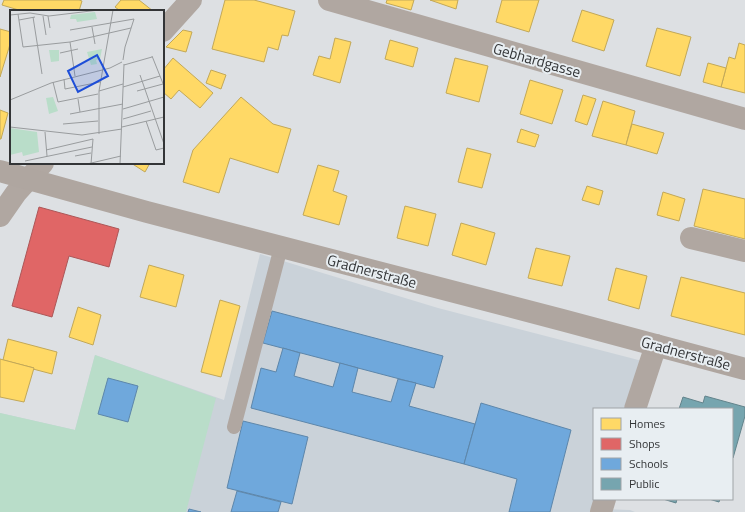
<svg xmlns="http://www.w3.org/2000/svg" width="745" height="512" font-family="'Titillium Web',sans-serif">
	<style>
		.built { fill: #cad2d9 }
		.green { fill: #b9ddc9 }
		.homes { fill: #ffd966; stroke: #c2a858 }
		.shops { fill: #e06666; stroke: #ac5758 }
		.schools { fill: #6fa8dc; stroke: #5d86aa }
		.public { fill: #76a5af; stroke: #62838b }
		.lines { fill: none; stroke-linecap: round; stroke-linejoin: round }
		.service { stroke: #b0a7a1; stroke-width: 14 }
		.minor { stroke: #b0a7a1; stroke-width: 22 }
		.secondary { stroke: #afa6a0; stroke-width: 22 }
		.labels { text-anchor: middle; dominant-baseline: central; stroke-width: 4; stroke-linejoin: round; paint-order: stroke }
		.street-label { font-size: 15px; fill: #333537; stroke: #e8eef2 }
		.inset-road { fill: none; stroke: #999c9e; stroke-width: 1 }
		.view { fill: #1d4ed8; fill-opacity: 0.15; stroke: #1d4ed8; stroke-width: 2 }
		.inset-edge { fill: none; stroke: #333537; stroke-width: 2 }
	</style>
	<rect width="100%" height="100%" fill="#dde0e3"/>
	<path class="built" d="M260,254L438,308L650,363L635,409H594V499L602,509L630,510L635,512H0V413L75,430L95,355L224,400Z"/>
	<path class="green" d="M95,355L216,398L186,512H0V413L75,430Z"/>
	<g class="homes">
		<path d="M4,0H79L82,1L79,11H22L2,5Z"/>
		<path d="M121,0H139L153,11H118L119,10L115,7Z"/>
		<path d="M225,0H254L295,11L288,36L282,35L278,50L268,47L264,62L212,49Z"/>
		<path d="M387,0H414L411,10L386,3Z"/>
		<path d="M430,0H458L456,9Z"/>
		<path d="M502,0H539L529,32L496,22Z"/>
		<path d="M582,10L614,20L604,51L572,41Z"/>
		<path d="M657,28L691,37L680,76L646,66Z"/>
		<path d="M0,29L11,32V41L0,77Z"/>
		<path d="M183,30L192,32L186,52L166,47Z"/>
		<path d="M335,38L351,42L340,83L313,75L319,56L330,59Z"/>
		<path d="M390,40L418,48L413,67L385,59Z"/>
		<path d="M739,43L745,45V93L721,87L729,57L735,59Z"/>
		<path d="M173,58L213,93L200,108L179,90L171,99L163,92V70Z"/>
		<path d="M455,58L488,66L479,102L446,93Z"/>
		<path d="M708,63L726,68L721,87L703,82Z"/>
		<path d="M211,70L226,75L221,89L206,83Z"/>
		<path d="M530,80L563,90L552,124L520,114Z"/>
		<path d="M583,95L596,99L587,125L575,121Z"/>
		<path d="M241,97L273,124L291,129L278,173L230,158L219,193L183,182L193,150Z"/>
		<path d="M603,101L635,111L626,145L592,136Z"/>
		<path d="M0,110L8,113L1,139H0Z"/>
		<path d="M632,124L664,133L657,154L626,145Z"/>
		<path d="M521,129L539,135L535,147L517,142Z"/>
		<path d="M467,148L491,154L482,188L458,182Z"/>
		<path d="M131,163H150L145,172Z"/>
		<path d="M318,165L339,171L333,191L347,196L339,225L303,215Z"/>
		<path d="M587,186L603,191L599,205L582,200Z"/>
		<path d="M703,189L745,199V239L694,226Z"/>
		<path d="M663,192L685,199L679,221L657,215Z"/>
		<path d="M405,206L436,214L428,246L397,238Z"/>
		<path d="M461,223L495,233L486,265L452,255Z"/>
		<path d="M536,248L570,256L562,286L528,278Z"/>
		<path d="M149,265L184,275L176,307L140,297Z"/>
		<path d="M616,268L647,276L639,309L608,300Z"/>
		<path d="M681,277L745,293V335L671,316Z"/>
		<path d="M220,300L240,306L221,377L201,372Z"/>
		<path d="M78,307L101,315L93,345L69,337Z"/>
		<path d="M8,339L57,352L52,374L33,369L34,368L3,360Z"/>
		<path d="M0,359L34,368L24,402L0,397Z"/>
	</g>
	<path class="shops" d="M39,207L119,229L109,267L69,256L52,317L12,306Z"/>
	<g class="schools">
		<path d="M272,311L443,356L434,388L263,343Z"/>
		<path d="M283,348L300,353L294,376L333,387L340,363L358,368L352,392L391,402L398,379L416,383L409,406L475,424L464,464L251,408L261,368L276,372Z"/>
		<path d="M108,378L138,386L128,422L98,414Z"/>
		<path d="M481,403L571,430L550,512H509L517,479L464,464Z"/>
		<path d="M243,421L308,437L292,504L227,488Z"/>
		<path d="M237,491L281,502L278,512H231Z"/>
		<path d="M189,509L201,512H188Z"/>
	</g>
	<g class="public">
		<path d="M705,396L745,407V416L733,458L732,457V409H679L683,397L703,403Z"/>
		<path d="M663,499H677L676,503Z"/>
		<path d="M709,499H720L719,502Z"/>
	</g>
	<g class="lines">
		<path class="service" d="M234,427L281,247"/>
		<g class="minor">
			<path d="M329,0L745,119"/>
			<path d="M163,31L191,0"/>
			<path d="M0,216L16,193L43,163"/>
			<path d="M691,238L745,251"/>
			<path d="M635,409L656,345"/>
			<path d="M601,512L605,499"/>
		</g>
		<path class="secondary" d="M0,171L147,212L562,320L745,369"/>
	</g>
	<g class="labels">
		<g class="street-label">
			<text transform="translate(537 60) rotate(16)">Gebhardgasse</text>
			<text transform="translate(372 271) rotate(15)">Gradnerstraße</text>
			<text transform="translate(686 353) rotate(15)">Gradnerstraße</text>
		</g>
	</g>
	<g transform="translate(10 10)">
		<rect width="154" height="154" fill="#dde0e3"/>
		<path d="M85,2L87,9L67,12L66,9H60L61,5ZM92,39L90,49L86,50L87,54L81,55L77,42ZM39,40H49V51L41,52ZM43,87L48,101L39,104L36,88ZM0,118L27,122L29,142L13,146L12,142L0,145Z" fill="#b9ddc9"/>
		<path class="inset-road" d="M8,4L13,37L60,32L121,18M0,5L20,3L39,6L89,0M33,6L36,25M38,6L40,18M23,7L32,64M9,10L25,7M82,17L85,34M60,20L124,9M60,32L65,66M50,43L68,39M142,46L154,76M113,50L115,37L124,9M114,55L142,47M130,65L154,134M54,69L55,79L90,72M43,72L48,92L88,84M113,77L150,66M89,81L113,74M127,81L153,74M68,89L70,102M0,90L41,73L100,58L112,52M113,99L154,87M60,104L113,94M113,109L141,101M136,111L146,140L154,138M53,114L88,111M0,117L72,125L112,119M112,117L154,107M35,122L37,146M89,124V81L103,0M36,140L83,129M65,146L81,143M15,151L82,137M77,154L111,146M81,154L83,129M110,154L114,54"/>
		<path class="view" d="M87,45L98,66L68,82L58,61Z"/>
		<rect width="154" height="154" class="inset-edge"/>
	</g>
	<rect x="593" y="408" width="140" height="92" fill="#e8eef2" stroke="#a0a4a7"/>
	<rect x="601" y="418" width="20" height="12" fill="#ffd966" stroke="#a0a4a7"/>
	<text x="629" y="428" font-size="12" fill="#333537">Homes</text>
	<rect x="601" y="438" width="20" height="12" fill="#e06666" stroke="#a0a4a7"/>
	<text x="629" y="448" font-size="12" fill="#333537">Shops</text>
	<rect x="601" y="458" width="20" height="12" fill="#6fa8dc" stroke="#a0a4a7"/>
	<text x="629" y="468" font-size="12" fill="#333537">Schools</text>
	<rect x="601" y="478" width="20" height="12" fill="#76a5af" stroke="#a0a4a7"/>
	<text x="629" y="488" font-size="12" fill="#333537">Public</text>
</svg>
